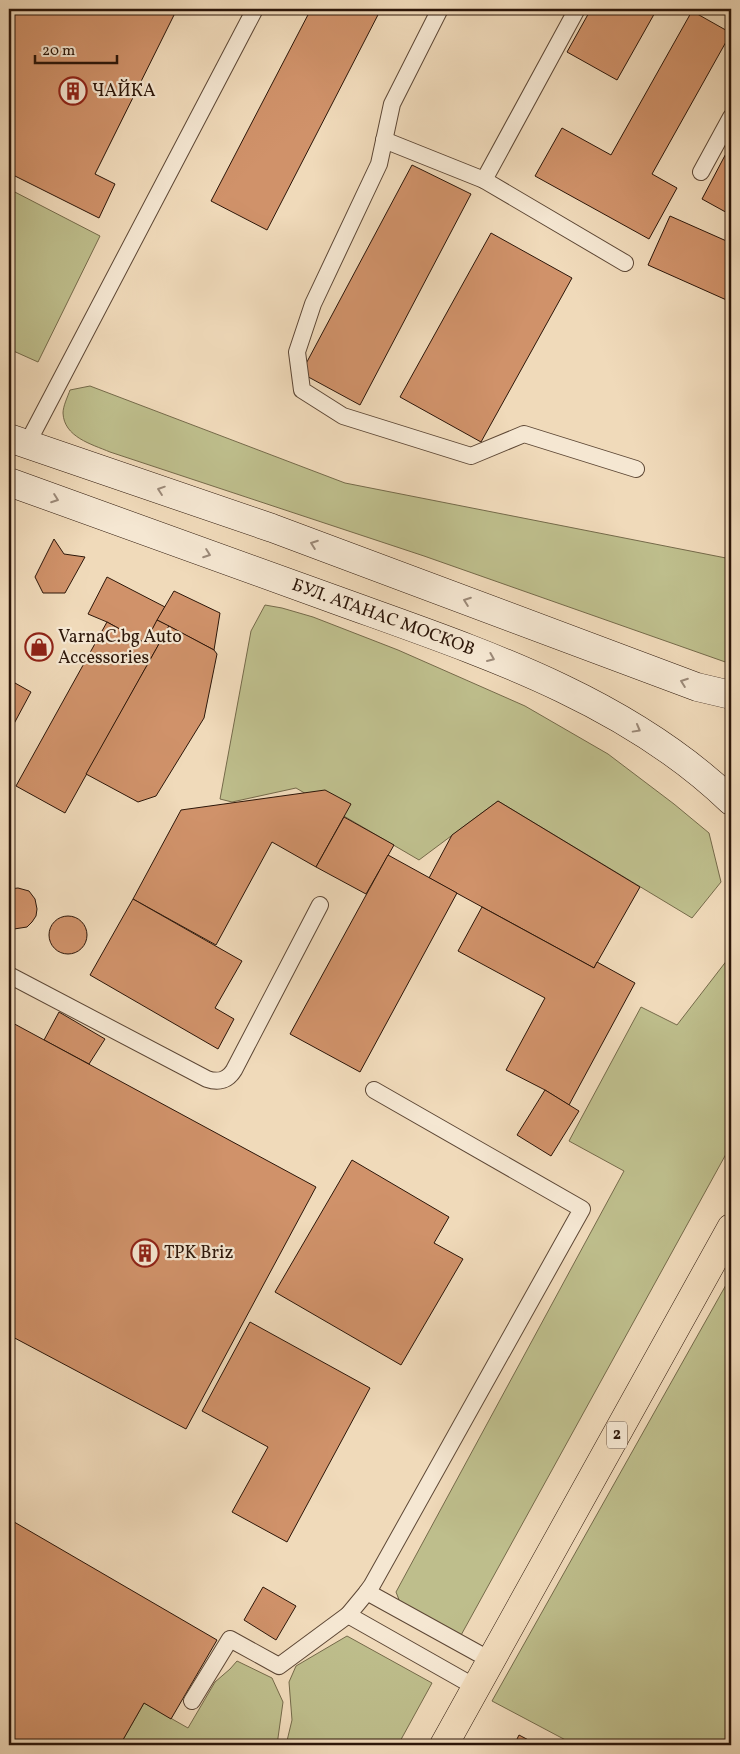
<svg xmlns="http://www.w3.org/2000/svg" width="740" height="1754" viewBox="0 0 740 1754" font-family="Vollkorn,serif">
  <rect width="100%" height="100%" fill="#f0daba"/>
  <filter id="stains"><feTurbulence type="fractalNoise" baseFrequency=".004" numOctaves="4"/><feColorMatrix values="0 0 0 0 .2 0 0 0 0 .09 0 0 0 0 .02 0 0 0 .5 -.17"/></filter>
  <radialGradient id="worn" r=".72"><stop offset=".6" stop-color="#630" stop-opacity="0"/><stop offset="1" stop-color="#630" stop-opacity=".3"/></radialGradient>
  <g fill="#bebe8c" stroke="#756a4a">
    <path d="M9 189 100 236 38 362 9 349Z"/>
    <path d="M90 386 345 483 731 559V664L424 556 110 452C91 444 64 437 63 413 63 406 68 396 70 390Z"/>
    <path d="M265 605 282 608 313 617 398 650 525 706 608 754 674 804 709 833 721 882 692 918 498 801 419 860 296 788 232 802 220 799 251 631Z"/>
    <path d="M731 955V1145L460 1637 401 1605 396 1592 624 1171 569 1141 641 1007 677 1025Z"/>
    <path d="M731 1276V1745H575L492 1701Z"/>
    <path d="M347 1636 432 1683 398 1745H286L292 1720 289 1682 296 1666Z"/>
    <path d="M237 1661 272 1678 283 1702 277 1745H120L144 1703 188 1728 215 1682 230 1669Z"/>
  </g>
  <g fill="#d0926a" stroke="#2c1609">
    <path d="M9 9H177L95 174 115 184 99 218 9 173Z"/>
    <path d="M311 9H381L267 230 211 201Z"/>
    <path d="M591 9H657L617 80 567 52Z"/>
    <path d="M692 11 731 33 652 174 677 188 649 239 535 176 562 128 611 155Z"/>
    <path d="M731 144V215L702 199Z"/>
    <path d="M412 165 471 194 360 405 301 373Z"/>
    <path d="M670 216 731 243V302L648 265Z"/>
    <path d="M491 233 572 278 481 442 400 397Z"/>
    <path d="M54 539 64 554 85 557 65 593H43L35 577Z"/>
    <path d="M107 577 165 607 145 643 107 622 88 614Z"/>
    <path d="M174 591 220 613 214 650 157 620Z"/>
    <path d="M157 620 169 626 65 813 16 786 107 622 145 643Z"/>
    <path d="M169 626 214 650 217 654 204 718 156 796 138 802 86 774Z"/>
    <path d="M15 683 31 692 9 733V694Z"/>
    <path d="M325 790 351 804 316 867 272 842 216 945 133 899 181 810Z"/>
    <path d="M498 801 640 887 594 968 429 878 452 835Z"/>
    <path d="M344 817 394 845 366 894 316 867Z"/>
    <path d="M388 855 457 893 360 1072 290 1034Z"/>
    <path d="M18 888 29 891 35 899 37 909 36 916 32 922 27 927 14 929 9 927V889Z"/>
    <path d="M133 899 242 961 215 1008 234 1019 218 1049 90 975Z"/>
    <path d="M482 907 594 968 597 962 635 983 569 1105 545 1090 506 1070 545 998 458 951Z"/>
    <circle cx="68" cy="935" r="19"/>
    <path d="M59 1012 105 1039 89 1064 44 1040Z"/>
    <path d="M9 1021 316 1187 186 1429 9 1335Z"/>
    <path d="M545 1090 579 1111 551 1156 517 1135Z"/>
    <path d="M352 1160 449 1217 434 1243 463 1259 401 1365 275 1292Z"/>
    <path d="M250 1322 370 1388 287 1542 232 1512 268 1447 202 1411Z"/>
    <path d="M9 1519 217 1640 171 1719 144 1703 120 1745H9Z"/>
    <path d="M263 1587 296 1606 276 1640 244 1620Z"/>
    <path d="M519 1735 538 1745H514Z"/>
  </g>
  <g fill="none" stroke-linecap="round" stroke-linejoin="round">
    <g stroke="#5d4735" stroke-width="18">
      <g id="service">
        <path d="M440 9 392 104 379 164 313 304 297 352 302 390 343 416 471 456 524 434 636 469"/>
        <path d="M384 140 484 180 625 263"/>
        <path d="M701 172 731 117"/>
        <path d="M484 180 577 9"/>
        <path d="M27 444 255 9"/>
        <path d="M9 975 207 1079C219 1083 228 1080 234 1070L320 905"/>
        <path d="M374 1090 582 1209 372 1585 367 1592 492 1661"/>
        <path d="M367 1592 348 1615 477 1688"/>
        <path d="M192 1701 230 1639 279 1666 348 1615"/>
      </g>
    </g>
    <g stroke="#2c1609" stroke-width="29">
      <g id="secondary">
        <path d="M9 438 272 528 697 687 731 695"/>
        <path id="s1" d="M9 482C118 522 227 561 336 600 474 650 623 697 731 801"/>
      </g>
    </g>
    <g stroke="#2c1609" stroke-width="29">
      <path id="primary" d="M444 1745 731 1228"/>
    </g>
    <use href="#service" stroke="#f5e7d2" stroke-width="16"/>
    <use href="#secondary" stroke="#f5e7d2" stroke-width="28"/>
    <use href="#primary" stroke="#f0daba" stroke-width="28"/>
  </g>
  <defs><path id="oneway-chevron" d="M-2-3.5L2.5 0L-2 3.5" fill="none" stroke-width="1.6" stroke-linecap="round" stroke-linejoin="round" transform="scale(1.25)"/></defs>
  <g stroke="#9b8978">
    <use href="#oneway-chevron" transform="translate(161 490) rotate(-161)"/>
    <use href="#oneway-chevron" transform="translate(55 499) rotate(20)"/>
    <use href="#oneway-chevron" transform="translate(314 544) rotate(-160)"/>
    <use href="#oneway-chevron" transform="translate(207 554) rotate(20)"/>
    <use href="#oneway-chevron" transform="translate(467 601) rotate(-160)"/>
    <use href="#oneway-chevron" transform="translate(491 658) rotate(23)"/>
    <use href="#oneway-chevron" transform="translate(684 682) rotate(-160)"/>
    <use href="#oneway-chevron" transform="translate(637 729) rotate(29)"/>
  </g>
  <defs>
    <g id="building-ring" transform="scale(1.4375)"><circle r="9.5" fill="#f5e7d2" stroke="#8f2418" stroke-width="1.5"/><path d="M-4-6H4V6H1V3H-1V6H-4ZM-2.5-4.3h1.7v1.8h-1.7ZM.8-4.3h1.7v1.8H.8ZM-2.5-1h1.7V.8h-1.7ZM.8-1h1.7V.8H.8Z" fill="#8f2418"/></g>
    <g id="shop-ring" transform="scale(1.4375)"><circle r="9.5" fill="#f5e7d2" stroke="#8f2418" stroke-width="1.5"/><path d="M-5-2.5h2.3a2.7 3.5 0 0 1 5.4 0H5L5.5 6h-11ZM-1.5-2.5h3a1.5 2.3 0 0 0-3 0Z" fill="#8f2418"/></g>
  </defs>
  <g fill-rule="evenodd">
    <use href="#building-ring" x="73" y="91"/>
    <use href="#shop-ring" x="39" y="647"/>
    <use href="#building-ring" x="145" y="1253"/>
  </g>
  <g text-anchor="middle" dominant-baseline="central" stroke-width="4.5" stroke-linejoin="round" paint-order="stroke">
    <rect fill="#f5e7d2" stroke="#685545" stroke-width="1" x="607" y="1421.5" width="20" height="27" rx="4"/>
    <g font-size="16" font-weight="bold" fill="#2c1609">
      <text x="617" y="1435">2</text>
    </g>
    <g font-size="18" fill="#2c1609" stroke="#f5e7d2" text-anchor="start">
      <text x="92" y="91">ЧАЙКА</text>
      <text x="58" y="637">VarnaC.bg Auto<tspan x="58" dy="21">Accessories</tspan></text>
      <text x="164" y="1253">TPK Briz</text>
    </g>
    <g font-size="18" fill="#2c1609" stroke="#f5e7d2">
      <text stroke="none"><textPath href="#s1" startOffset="398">БУЛ. АТАНАС МОСКОВ</textPath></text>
    </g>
  </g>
  <rect width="740" height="1754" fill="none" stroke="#f0daba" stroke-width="30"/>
  <rect x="10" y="10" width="720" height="1734" fill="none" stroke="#2c1609" stroke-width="2.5"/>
  <rect x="15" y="15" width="710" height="1724" fill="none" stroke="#2c1609"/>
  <path d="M35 55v8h82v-8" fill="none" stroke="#2c1609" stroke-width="2.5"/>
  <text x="42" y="55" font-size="15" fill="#2c1609" stroke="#f5e7d2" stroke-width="4" paint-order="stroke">20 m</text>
  <rect width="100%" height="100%" filter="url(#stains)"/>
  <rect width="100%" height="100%" fill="url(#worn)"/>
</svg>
